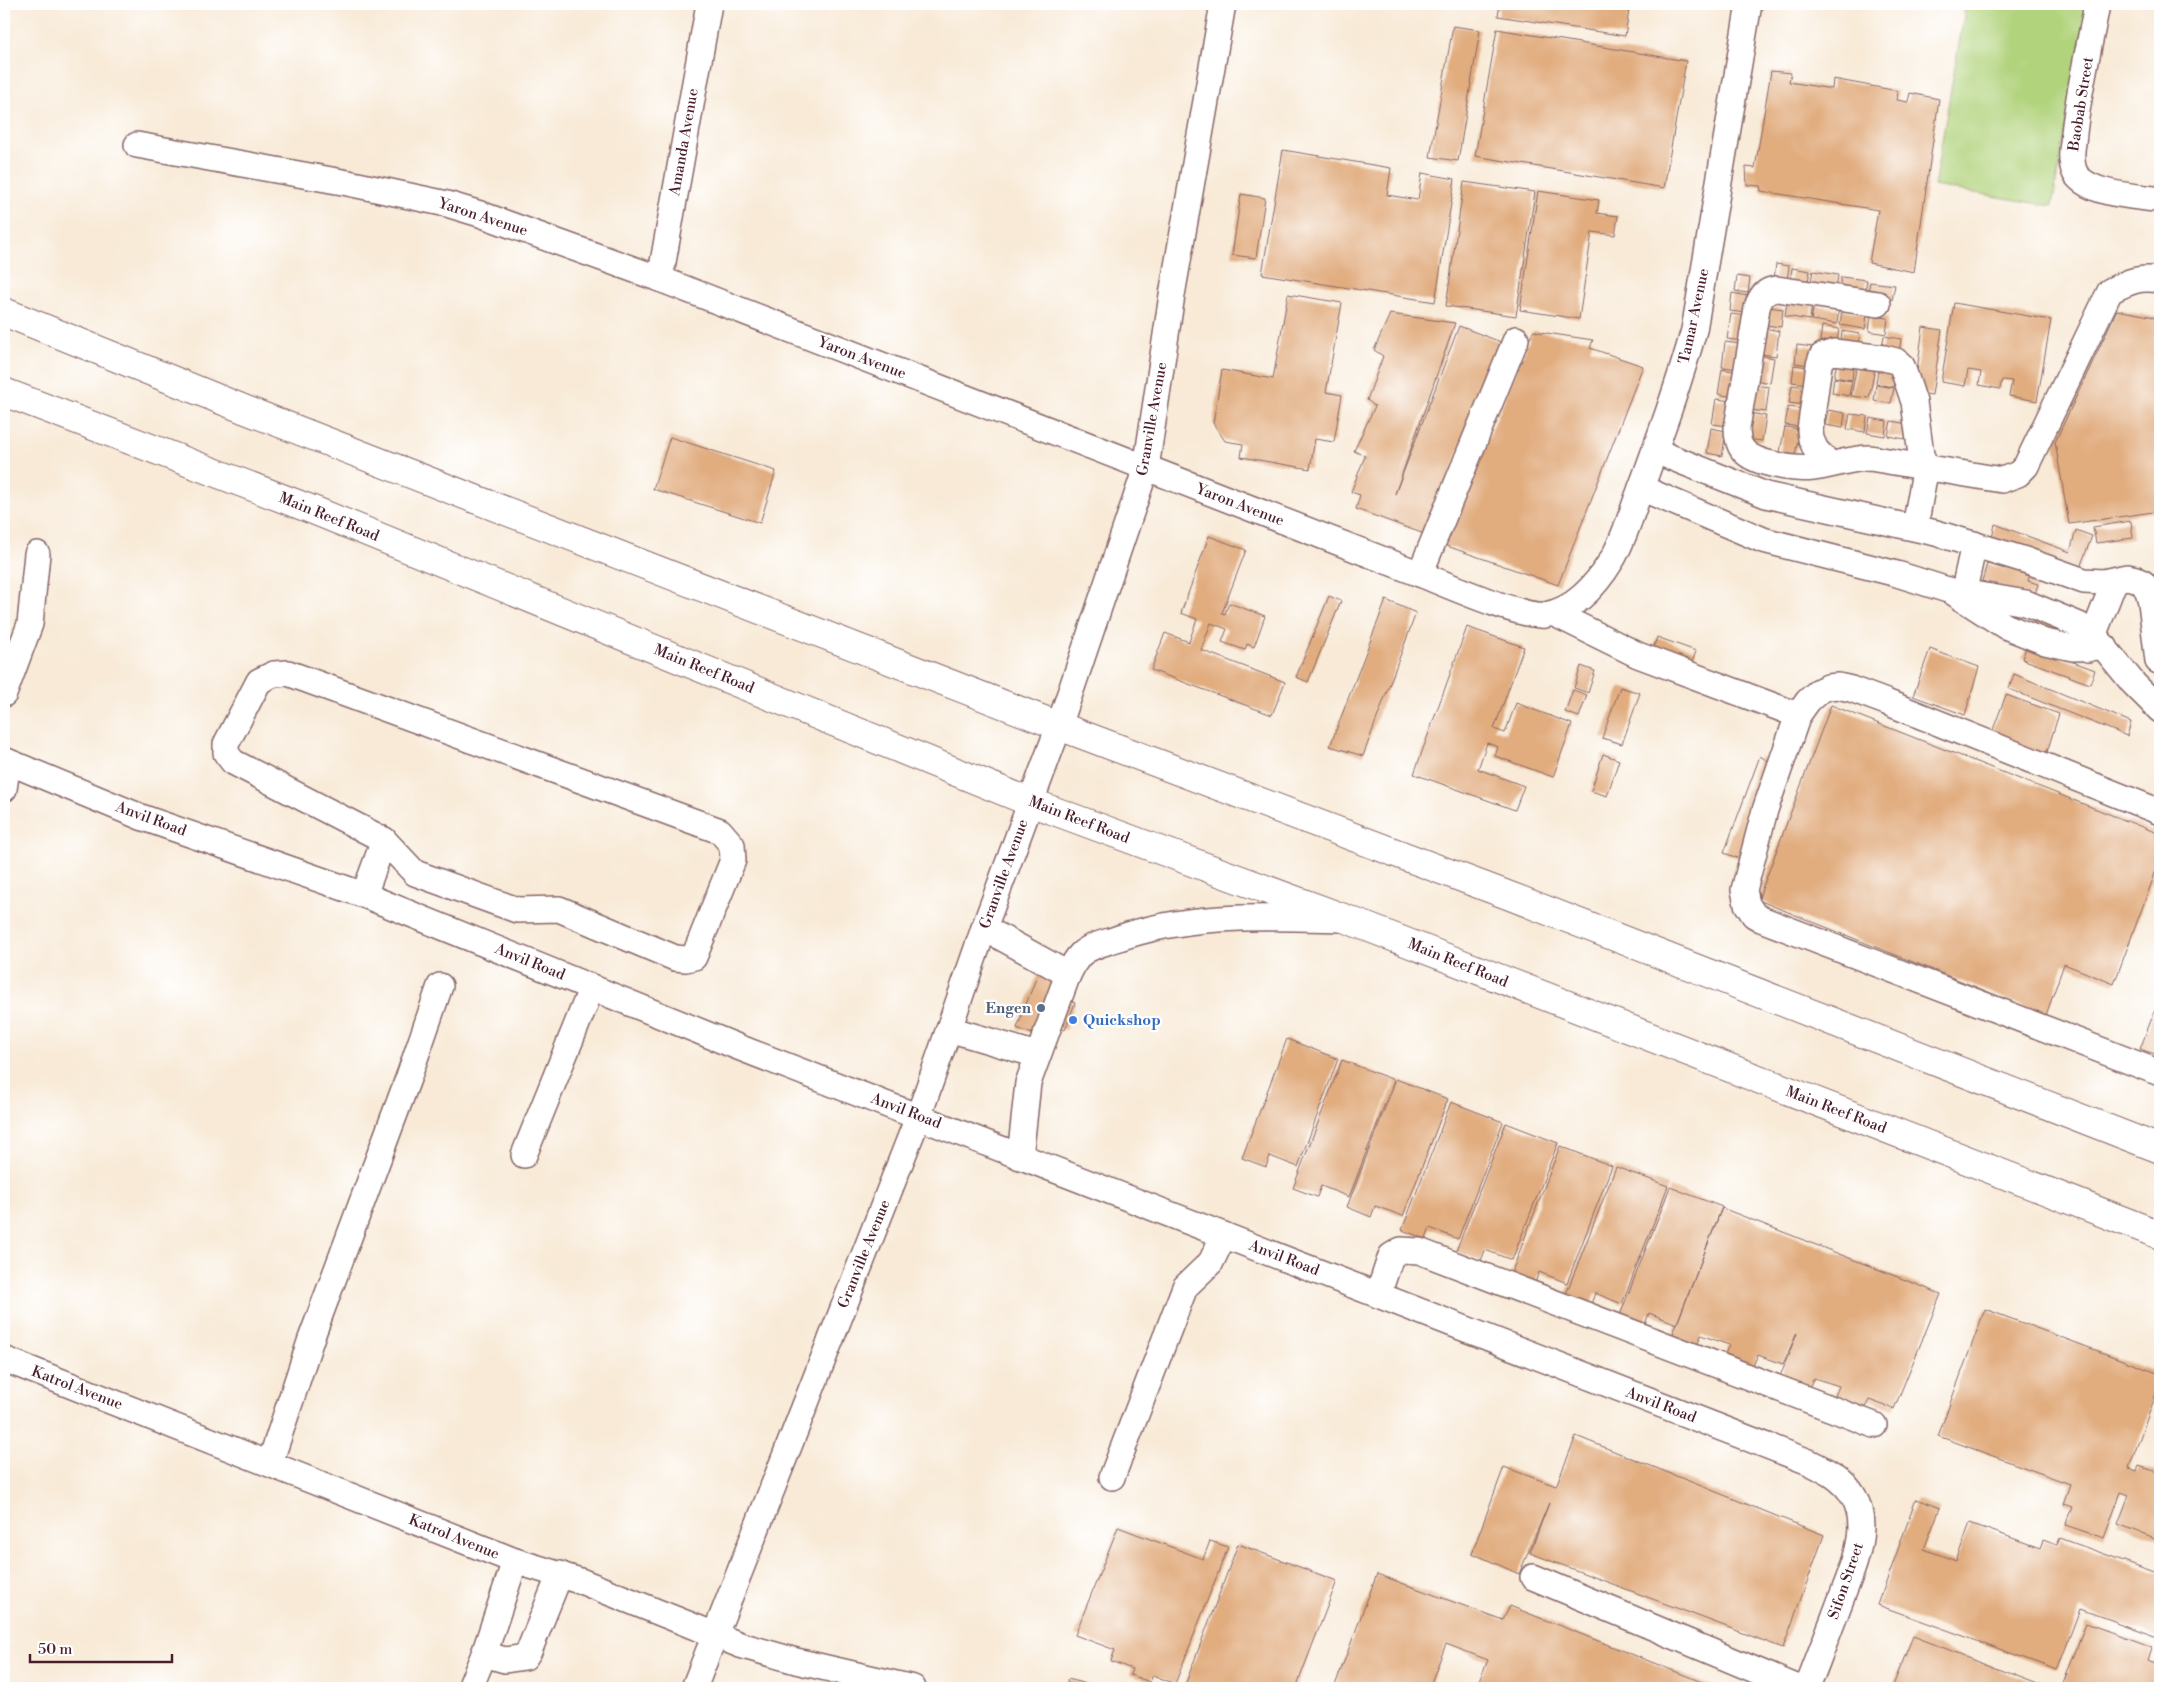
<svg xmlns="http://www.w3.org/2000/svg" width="2164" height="1692" viewBox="0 0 2164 1692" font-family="'Libre Bodoni',serif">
  <rect width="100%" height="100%" fill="#fff"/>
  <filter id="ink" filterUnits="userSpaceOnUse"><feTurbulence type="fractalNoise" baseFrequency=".02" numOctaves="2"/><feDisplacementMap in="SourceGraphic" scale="10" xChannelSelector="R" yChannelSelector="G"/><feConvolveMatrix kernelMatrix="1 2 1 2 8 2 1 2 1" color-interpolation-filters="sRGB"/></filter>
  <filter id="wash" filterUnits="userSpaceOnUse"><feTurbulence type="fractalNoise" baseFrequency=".0096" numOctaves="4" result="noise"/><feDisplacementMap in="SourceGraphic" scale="20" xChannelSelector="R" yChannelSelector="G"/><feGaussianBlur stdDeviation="1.12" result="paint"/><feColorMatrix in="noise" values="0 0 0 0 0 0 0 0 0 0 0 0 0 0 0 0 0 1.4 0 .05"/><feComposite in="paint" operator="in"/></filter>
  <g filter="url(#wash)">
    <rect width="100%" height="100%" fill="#f8ead7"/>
    <path fill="#b1d37b" stroke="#7e7953" d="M1966 4H2088L2052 206 1934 186Z"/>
    <g id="blocks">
      <g fill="#e1ac7e">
        <path d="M1468 4H1482L1481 7Z"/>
        <path d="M1500 4H1630L1625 36 1498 16Z"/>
        <path d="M1453 26 1480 30 1458 161 1430 157Z"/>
        <path d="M1497 29 1686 61 1664 188 1475 156Z"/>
        <path d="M1771 71 1791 73 1789 82 1832 89 1833 79 1898 91 1897 100 1908 102 1910 93 1939 99 1914 272 1869 263 1878 210 1761 191 1760 186 1747 185 1746 167 1755 168Z"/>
        <path d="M1283 150 1391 168 1387 195 1418 200 1422 173 1455 179 1435 302 1262 274Z"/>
        <path d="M1464 182 1535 192 1516 316 1446 306Z"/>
        <path d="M1538 191 1599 200 1597 213 1618 216 1615 235 1592 232 1579 319 1520 310Z"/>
        <path d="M1241 194 1265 198 1256 258 1232 255Z"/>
        <path d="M1776 264 1789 266 1787 281 1774 279Z"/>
        <path d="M1792 268 1810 271 1807 286 1790 284Z"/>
        <path d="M1813 271 1838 275 1836 290 1810 286Z"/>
        <path d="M1737 276 1750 278 1748 293 1735 291Z"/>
        <path d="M1841 277 1867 280 1864 295 1839 291Z"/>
        <path d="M1870 282 1895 285 1892 300 1867 296Z"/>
        <path d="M1732 293 1748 296 1745 313 1730 311Z"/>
        <path d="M1288 294 1342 303 1326 392 1342 395 1334 442 1315 439 1310 469 1241 457 1243 444 1225 441 1213 423 1222 370 1273 379Z"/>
        <path d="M1787 301 1812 305 1810 320 1785 316Z"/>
        <path d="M1954 303 2051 320 2037 401 2009 396 2012 381 2002 380 2000 389 1979 385 1981 372 1968 370 1965 386 1941 382Z"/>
        <path d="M1814 305 1839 309 1837 324 1811 320Z"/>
        <path d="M1768 307 1783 309 1781 327 1765 325Z"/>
        <path d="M1842 310 1867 314 1865 329 1840 325Z"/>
        <path d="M2117 310 2160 318V511L2069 524 2055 442Z"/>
        <path d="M1390 314 1455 323 1395 494 1459 326 1501 342 1427 535 1356 509 1360 495 1351 492 1365 456 1354 451 1375 406 1367 400 1383 356 1374 350Z"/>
        <path d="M1731 314 1746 316 1742 341 1727 339Z"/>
        <path d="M1871 316 1888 318 1886 334 1869 331Z"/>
        <path d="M1822 326 1839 329 1837 344 1820 341Z"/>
        <path d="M1923 327 1942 330 1932 395 1914 392Z"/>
        <path d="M1764 328 1779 331 1776 356 1761 354Z"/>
        <path d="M1533 331 1593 340 1590 348 1643 366 1558 585 1444 545Z"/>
        <path d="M1842 331 1860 334 1857 349 1840 347Z"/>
        <path d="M1884 336 1901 339 1899 354 1881 352Z"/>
        <path d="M1725 342 1740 344 1737 369 1722 367Z"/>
        <path d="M1797 345 1813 347 1810 365 1795 363Z"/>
        <path d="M1759 355 1774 358 1770 383 1755 380Z"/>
        <path d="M1837 362 1854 364 1852 380 1834 377Z"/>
        <path d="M1794 365 1809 367 1807 384 1792 382Z"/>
        <path d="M1857 365 1875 368 1869 398 1851 396Z"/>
        <path d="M1722 369 1737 372 1733 397 1718 394Z"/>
        <path d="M1878 369 1896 372 1893 387 1876 384Z"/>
        <path d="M1834 378 1852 381 1849 396 1832 393Z"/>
        <path d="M1754 385 1769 387 1766 412 1750 410Z"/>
        <path d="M1792 385 1807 387 1804 405 1789 403Z"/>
        <path d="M1876 385 1894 388 1891 403 1874 401Z"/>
        <path d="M1716 399 1731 401 1727 426 1712 424Z"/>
        <path d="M1788 407 1803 409 1800 427 1785 425Z"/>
        <path d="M1828 410 1845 413 1843 428 1825 425Z"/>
        <path d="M1750 413 1766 416 1762 441 1747 439Z"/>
        <path d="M1850 414 1867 416 1865 432 1847 429Z"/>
        <path d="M1870 418 1887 421 1885 436 1867 433Z"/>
        <path d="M1891 421 1908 424 1905 439 1888 436Z"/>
        <path d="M1785 427 1800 429 1795 455 1780 452Z"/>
        <path d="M1711 428 1726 431 1722 456 1707 453Z"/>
        <path d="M670 437 776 471 760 523 653 489Z"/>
        <path d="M2131 521 2133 538 2096 543 2093 527Z"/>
        <path d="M1995 524 2070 552 2076 530 2092 536 2079 570 1991 543Z"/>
        <path d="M1209 536 1246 550 1222 613 1225 614 1229 603 1265 616 1254 647 1247 644 1245 650 1222 642 1227 629 1211 623 1201 650 1285 682 1272 715 1151 670 1165 633 1189 642 1197 619 1181 613Z"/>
        <path d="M2008 560 2032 567 2028 581 2038 584 2034 597 1982 581 1987 564 2005 569Z"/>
        <path d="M1329 596 1341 601 1308 682 1296 677Z"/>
        <path d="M1386 600 1416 613 1363 756 1330 746Z"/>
        <path d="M2035 617 2065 626 2060 640 2031 631Z"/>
        <path d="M1467 627 1524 647 1494 729 1505 733 1516 703 1572 724 1553 777 1495 756 1498 747 1487 743 1478 769 1524 786 1515 810 1414 774Z"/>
        <path d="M1657 637 1696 651 1691 666 1652 652Z"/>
        <path d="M2027 645 2095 670 2090 684 2022 659Z"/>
        <path d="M1930 649 1979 667 1965 715 1913 696Z"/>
        <path d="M1581 666 1595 671 1588 693 1574 688Z"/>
        <path d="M2014 674 2131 722 2127 736 2009 689Z"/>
        <path d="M1620 687 1640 693 1622 744 1602 738Z"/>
        <path d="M1573 690 1587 695 1579 717 1565 712Z"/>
        <path d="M2006 695 2059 714 2046 755 1991 735Z"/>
        <path d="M1831 705 2160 834V860L2114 984 2064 964 2046 1015 1758 900Z"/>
        <path d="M1603 754 1619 760 1607 796 1591 791Z"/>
        <path d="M1760 756 1774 765 1738 858 1724 853Z"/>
        <path d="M1043 960 1061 997 1075 1003 1065 1030 1044 1022 1038 1036 1017 1028Z"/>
        <path d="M2160 997V1056L2140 1049Z"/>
        <path d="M1287 1039 1338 1059 1298 1167 1270 1156 1266 1167 1242 1158Z"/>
        <path d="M1342 1060 1394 1080 1349 1197 1321 1186 1317 1197 1293 1188Z"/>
        <path d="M1396 1079 1448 1099 1403 1216 1375 1206 1371 1217 1347 1207Z"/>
        <path d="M1451 1102 1503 1122 1458 1239 1430 1228 1426 1239 1402 1230Z"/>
        <path d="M1506 1123 1558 1143 1512 1260 1485 1250 1481 1261 1456 1251Z"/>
        <path d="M1560 1146 1612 1166 1567 1283 1539 1272 1535 1283 1511 1274Z"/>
        <path d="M1616 1167 1668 1186 1622 1304 1595 1293 1591 1304 1566 1294Z"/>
        <path d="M1670 1187 1722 1207 1677 1324 1649 1313 1645 1324 1620 1315Z"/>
        <path d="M1722 1208 1941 1294 1894 1409 1869 1400 1864 1410 1834 1398 1839 1386 1814 1378 1809 1387 1780 1376 1797 1333 1783 1364 1758 1355 1753 1365 1724 1356 1729 1345 1701 1335 1697 1346 1672 1336Z"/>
        <path d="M1985 1309 2160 1374V1383L2129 1468 2137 1471 2139 1466 2160 1473V1540L2118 1524 2129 1495 2121 1492 2104 1538 2065 1525 2072 1507 2063 1504 2070 1484 1938 1436Z"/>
        <path d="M1576 1436 1824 1535 1783 1648 1530 1553 1549 1503 1519 1574 1472 1553 1504 1467 1556 1486Z"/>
        <path d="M1916 1499 1940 1508 1924 1549 1956 1561 1970 1523 2040 1548 2043 1540 2057 1545 2060 1538 2160 1574V1638L2080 1609 2057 1670 1878 1605Z"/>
        <path d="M1118 1527 1203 1559 1210 1541 1228 1547 1175 1684 1153 1675 1150 1682 1130 1675 1132 1669 1111 1661 1115 1650 1075 1635Z"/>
        <path d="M1238 1544 1337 1581 1296 1688H1184Z"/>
        <path d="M1377 1574 1503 1620 1510 1606 1717 1688H1476L1488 1660 1446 1644 1429 1688H1334Z"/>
        <path d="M2086 1623 2152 1647 2148 1662 2160 1666V1688H2061Z"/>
        <path d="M1913 1636 2048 1688H1892Z"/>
        <path d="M1068 1679 1101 1688H1065Z"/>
      </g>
    </g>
  </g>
  <g filter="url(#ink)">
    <use href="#blocks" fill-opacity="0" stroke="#876667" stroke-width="1"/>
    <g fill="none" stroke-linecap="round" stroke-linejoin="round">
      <g stroke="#876667" stroke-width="28">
        <g id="minor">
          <path d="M2097 4C2089 50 2077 96 2073 143 2071 153 2071 168 2077 176 2093 195 2137 196 2160 200"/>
          <path d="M137 145 348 183 447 204 480 214 660 279 1420 574C1445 584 1522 618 1545 615 1576 610 1598 583 1613 558 1625 537 1632 511 1641 488 1660 436 1679 384 1694 330L1749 4"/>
          <path d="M660 279 709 4"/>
          <path d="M1878 304 1777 289C1765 290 1760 297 1757 308L1737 428C1737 436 1738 444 1743 450 1754 464 1796 470 1813 468 1832 466 1850 458 1870 458L2002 480 2018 474 2026 466 2110 291C2130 281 2138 277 2160 280"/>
          <path d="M1655 451 1766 495 1936 533 2025 560 2084 581 2103 582 2127 577 2136 579 2143 583 2148 591 2151 602 2158 661"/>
          <path d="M1830 464 1816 450 1811 439 1810 430 1819 365 1822 356 1834 352 1884 358 1896 361 1902 366 1914 402 1921 455 1926 466 1915 527"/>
          <path d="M1641 488 1763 540 1897 574 1951 591 2005 626 2045 642 2073 648 2105 647"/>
          <path d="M1420 574 1516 339"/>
          <path d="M1956 591 2026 603 2079 625 2093 634 2134 684 2160 710"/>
          <path d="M1962 599 1974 544"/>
          <path d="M1553 613 1638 655 1798 715"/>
          <path d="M2088 649 2115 580"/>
          <path d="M288 673 720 831 732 845 733 860 694 957 686 959 675 958 559 909 517 910 415 873 384 840 233 762 226 753V744L259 681 274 674Z"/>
          <path d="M4 694 30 624 37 554"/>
          <path d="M4 760 141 817 364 895 738 1047 1809 1462C1817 1466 1825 1470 1833 1475 1880 1506 1857 1558 1841 1599 1830 1629 1818 1659 1807 1688"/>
          <path d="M4 789 8 762"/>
          <path d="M2160 812 1886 702 1851 689 1838 686 1828 687 1819 691 1808 701 1798 715 1765 810 1744 890 1747 904 1754 915 1761 919 2160 1073"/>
          <path d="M364 895 384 840"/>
          <path d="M984 928 1064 972 1067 977 1028 1083 1020 1157"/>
          <path d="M1067 977C1071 969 1074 961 1081 954 1090 946 1104 943 1116 939 1188 913 1264 917 1339 919"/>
          <path d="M949 1029 1037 1055"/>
          <path d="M524 1155 592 987"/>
          <path d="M1378 1295 1391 1256 1401 1250 1419 1251 1874 1425"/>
          <path d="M4 1359 515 1561 583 1582 740 1645 796 1661 913 1688"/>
          <path d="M270 1463 311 1339 409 1076 440 986"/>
          <path d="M1112 1477 1185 1287 1211 1262 1224 1235"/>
          <path d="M1533 1577 1798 1688"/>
          <path d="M484 1654 505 1660 525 1657 529 1651 560 1574"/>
          <path d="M470 1688 484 1654 515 1561"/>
          <path d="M694 1688 919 1115 984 928 1059 726 1146 468 1172 295 1223 4"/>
        </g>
      </g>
      <g stroke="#876667" stroke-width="30">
        <g id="major">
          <path d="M4 312 246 410 1059 726 1510 896 2160 1149"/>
          <path d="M4 392 313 510 1030 802 1349 920 2160 1235"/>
        </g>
      </g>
      <use href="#minor" stroke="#fff" stroke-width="25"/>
      <use href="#major" stroke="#fff" stroke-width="28"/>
    </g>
  </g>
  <circle fill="#5c6f8a" stroke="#fff" stroke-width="2" cx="1041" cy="1008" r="5"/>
  <circle fill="#3f7fe0" stroke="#fff" stroke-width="2" cx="1073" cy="1020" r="5"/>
  <g text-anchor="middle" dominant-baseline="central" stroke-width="4.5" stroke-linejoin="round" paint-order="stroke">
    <g font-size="15" fill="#4a1f2b" stroke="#fff">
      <text transform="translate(2081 104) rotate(-81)">Baobab Street</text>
      <text transform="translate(684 142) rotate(-80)">Amanda Avenue</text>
      <text transform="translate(483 217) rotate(18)">Yaron Avenue</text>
      <text transform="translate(1694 316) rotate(-78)">Tamar Avenue</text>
      <text transform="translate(862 358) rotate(21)">Yaron Avenue</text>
      <text transform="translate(1152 419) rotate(-80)">Granville Avenue</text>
      <text transform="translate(1240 505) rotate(21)">Yaron Avenue</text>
      <text transform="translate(329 517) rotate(22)">Main Reef Road</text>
      <text transform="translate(704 669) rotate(22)">Main Reef Road</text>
      <text transform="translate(151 819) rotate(20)">Anvil Road</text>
      <text transform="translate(1079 820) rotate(21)">Main Reef Road</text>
      <text transform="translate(1004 874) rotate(-70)">Granville Avenue</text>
      <text transform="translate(530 962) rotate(22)">Anvil Road</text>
      <text transform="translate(1458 963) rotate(22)">Main Reef Road</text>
      <text transform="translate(1836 1110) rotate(21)">Main Reef Road</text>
      <text transform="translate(906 1111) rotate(21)">Anvil Road</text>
      <text transform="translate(864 1254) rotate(-68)">Granville Avenue</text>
      <text transform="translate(1284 1258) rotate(21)">Anvil Road</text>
      <text transform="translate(77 1388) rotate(21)">Katrol Avenue</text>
      <text transform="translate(1661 1405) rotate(21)">Anvil Road</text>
      <text transform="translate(454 1537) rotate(22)">Katrol Avenue</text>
      <text transform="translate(1846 1581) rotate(-71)">Sifon Street</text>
    </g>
    <g font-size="15" font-weight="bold" fill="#4e5e75" stroke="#fff" text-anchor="end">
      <text x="1031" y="1008">Engen</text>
    </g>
    <g font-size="15" font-weight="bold" fill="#366cbe" stroke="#fff" text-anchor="start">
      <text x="1083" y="1020">Quickshop</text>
    </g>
  </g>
  <rect width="2164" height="1692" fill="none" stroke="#fff" stroke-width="20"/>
  <path d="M30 1654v8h142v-8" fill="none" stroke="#4a1f2b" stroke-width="2.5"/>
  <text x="38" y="1654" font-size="15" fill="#4a1f2b" stroke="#ffffff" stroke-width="4" paint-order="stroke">50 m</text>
</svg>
